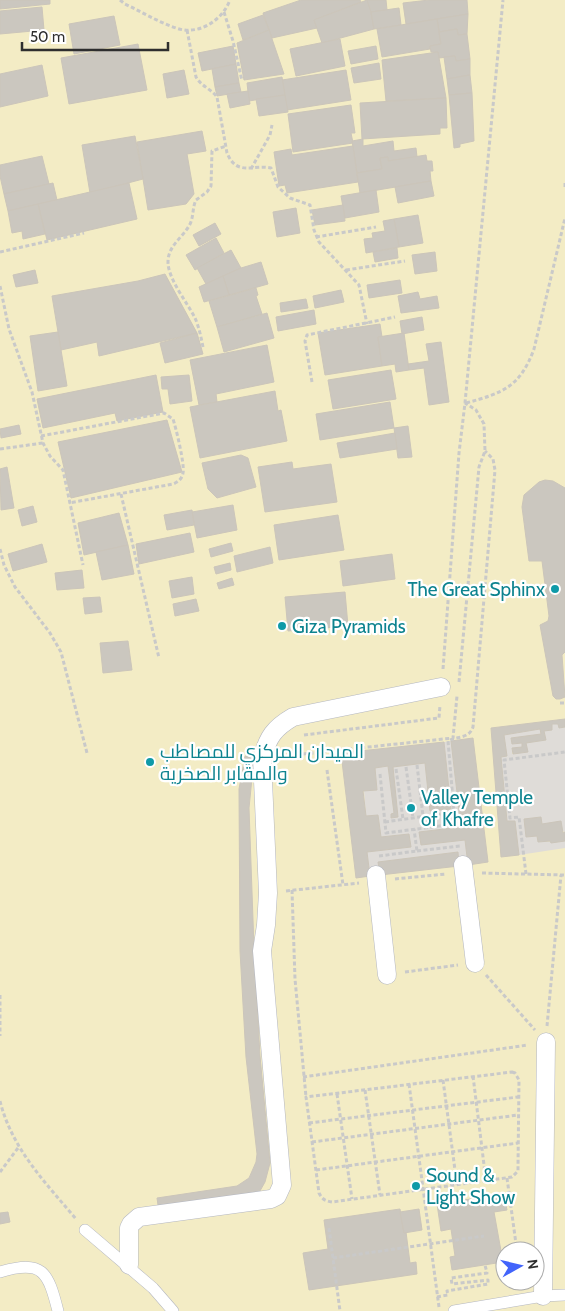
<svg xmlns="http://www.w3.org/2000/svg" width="565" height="1311" viewBox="0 0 565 1311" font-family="Cabin,Cairo,sans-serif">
  <rect width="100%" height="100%" fill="#efe9e1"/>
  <path fill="#f3ecc5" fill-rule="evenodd" d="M0 0H565V1311H0ZM505 1251H535V1281H505Z"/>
  <g fill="#dfdcd8">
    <path d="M552 724H558L559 728 565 727V832L542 824 541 817 524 819 526 837 537 836 538 842 565 841V848L519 855 515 821H507L501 757 507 756 504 735 540 729 541 734 511 738 512 744 522 743V747L512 748V754L527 752 526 743 546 740 544 731 552 730Z"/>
    <path d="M451 741 461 827 420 832 421 845 465 840 468 865 459 866 457 852 379 862 380 875 370 876 367 852 411 847 409 834 381 837 378 815 366 816 364 791 377 790 375 768 388 766 394 813 391 814 392 818 398 817 393 767 425 763 430 811 451 809 444 742Z"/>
  </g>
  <g fill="#cbc7bf" stroke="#cbc5ba">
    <path d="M0 0H50V4L0 9Z"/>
    <path d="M301 0H360L361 2 314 20 317 28 272 38 263 13Z"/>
    <path d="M367 0 371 12 374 29 322 43 314 20Z"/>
    <path d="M367 0H386L387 10 371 12Z"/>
    <path d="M429 0H467L468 14 406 24 403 3Z"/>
    <path d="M42 7 44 30 0 34V11Z"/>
    <path d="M399 8 401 25 374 29 371 12Z"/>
    <path d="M468 14 467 34 458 35 457 29 439 32 437 19Z"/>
    <path d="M263 15 269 30 243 40 238 24Z"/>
    <path d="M114 16 120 45 74 54 69 24Z"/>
    <path d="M437 19 441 44 430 46V49L382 57 377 29Z"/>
    <path d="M457 29 458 35 467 34 470 59 456 61 455 56 439 58 438 52H431L430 46 441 44 439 32Z"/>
    <path d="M269 30 284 74 244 80 237 43Z"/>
    <path d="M340 39 345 66 296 76 290 49Z"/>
    <path d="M138 44 147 90 69 104 61 58Z"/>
    <path d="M233 46 236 64 202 71 198 53Z"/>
    <path d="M376 46 378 59 351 64 348 51Z"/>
    <path d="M438 52 446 98 386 101 382 60Z"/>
    <path d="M455 56 456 61 470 59V75L447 79 444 57Z"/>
    <path d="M379 63 381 79 354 83 351 68Z"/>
    <path d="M236 64 239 83 215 87 212 69Z"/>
    <path d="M42 65 48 96 0 107V74Z"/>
    <path d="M184 70 189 94 167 98 163 74Z"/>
    <path d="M346 70 351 100 287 110 282 80Z"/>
    <path d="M470 75 472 93 449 95 447 79Z"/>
    <path d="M282 77 285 95 249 101 247 83Z"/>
    <path d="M239 83 241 92 217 96 215 87Z"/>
    <path d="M248 91 250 104 230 108 227 94Z"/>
    <path d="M472 93 474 141 460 144V147L454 148 449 95Z"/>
    <path d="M285 95 288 112 259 116 256 99Z"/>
    <path d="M446 98 447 128H440V134L362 139 360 103Z"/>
    <path d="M351 105 355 133H351L353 143 293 152 288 114Z"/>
    <path d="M202 131 206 151 187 154 194 194 186 204 148 210 137 142Z"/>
    <path d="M135 136 143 179 90 193 82 145Z"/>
    <path d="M363 139V146L393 141 394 151 416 148 417 157 388 161V157L380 158 382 169 357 173 352 141Z"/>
    <path d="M353 146 358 182 287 193 285 185 279 186 274 152 291 149 292 155Z"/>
    <path d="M426 155 427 161H432L433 171H430L431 181 360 193 357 173 382 169 380 158 388 157V161Z"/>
    <path d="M42 156 49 184 4 194 0 176V165Z"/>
    <path d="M431 181 434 196 398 203 395 187Z"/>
    <path d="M53 183 57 200 8 211 4 194Z"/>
    <path d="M129 183 137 219 47 240 38 204Z"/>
    <path d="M376 190 379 212 345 218 341 196Z"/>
    <path d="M38 204 45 234 23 239 22 231 12 233 8 211Z"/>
    <path d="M343 205 345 221 315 225 312 210Z"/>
    <path d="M296 208 300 233 277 237 273 212Z"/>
    <path d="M418 215 423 243 399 247 394 219Z"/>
    <path d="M394 219 399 247 366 253 364 239 373 238 372 233 385 231 383 221Z"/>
    <path d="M215 223 221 234 199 246 193 235Z"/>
    <path d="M216 238 224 253 195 270 186 255Z"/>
    <path d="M397 248 398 258 375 262 373 252Z"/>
    <path d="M231 250 241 268 206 284 197 268Z"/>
    <path d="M435 252 437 271 415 274 412 255Z"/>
    <path d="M261 262 268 284 229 295 223 276 241 268Z"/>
    <path d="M35 270 38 283 16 287 13 275Z"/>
    <path d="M165 274 197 333 99 356 97 342 61 350 52 296 138 281Z"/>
    <path d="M223 276 229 295 204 302 199 287Z"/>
    <path d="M400 280 402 293 369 298 367 285Z"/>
    <path d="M256 288 258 295 256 296 262 314 217 327 209 301Z"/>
    <path d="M341 290 344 302 315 308 313 296Z"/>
    <path d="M418 292 420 299 437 296 439 308 401 313 398 296Z"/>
    <path d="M306 299 308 308 281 312 280 303Z"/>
    <path d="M314 310 316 324 278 331 276 317Z"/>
    <path d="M267 313 274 338 224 352 217 327Z"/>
    <path d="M422 317 424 330 402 334 400 321Z"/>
    <path d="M380 324 382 337H378L382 366 325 375 318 333Z"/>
    <path d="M58 332 67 386 38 391 30 336Z"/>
    <path d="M197 333 203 354 165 363 160 343Z"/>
    <path d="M404 333 409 370 396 372 395 364 382 366 378 337Z"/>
    <path d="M441 342 449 402 429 405 424 368 409 370 408 364 429 361 426 344Z"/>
    <path d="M267 345 274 382 216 394 217 402 199 405 190 360Z"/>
    <path d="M391 370 396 399 333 409 328 380Z"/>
    <path d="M156 375 163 412 117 421 115 413 43 428 37 399Z"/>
    <path d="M189 375 192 401 170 404 168 389H162L161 377Z"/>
    <path d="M275 391 278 411 281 410 287 441 200 458 190 407Z"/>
    <path d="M390 402 394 428 320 440 316 414Z"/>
    <path d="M167 420 182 472 71 498 58 442Z"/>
    <path d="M19 425 21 434 1 438 0 429Z"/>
    <path d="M408 426 412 457 398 458 394 428Z"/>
    <path d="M395 433 397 449 340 458 337 443Z"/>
    <path d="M241 455 248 458 256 487 217 498 208 489 202 463Z"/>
    <path d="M292 462 293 469 331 464 337 502 265 512 258 467Z"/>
    <path d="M7 467 14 508 1 510 0 469Z"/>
    <path d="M545 480 553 481 565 488V652L562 655 565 697 560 699H556L553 696 540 625 548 621 549 616 542 561H529L522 507 524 495 539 482Z"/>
    <path d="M233 505 237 530 197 538 192 512Z"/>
    <path d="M33 506 37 522 22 526 18 510Z"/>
    <path d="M192 510 194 525 167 530 164 515Z"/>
    <path d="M119 513 128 545 84 555 78 523Z"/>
    <path d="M338 515 344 550 279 560 274 525Z"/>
    <path d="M190 533 194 552 139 564 136 544Z"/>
    <path d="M231 543 233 551 211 557 209 549Z"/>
    <path d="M42 544 47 562 13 571 8 554Z"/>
    <path d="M128 545 134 574 102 580 96 552Z"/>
    <path d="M270 547 273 563 237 572 234 556Z"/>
    <path d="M392 554 395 579 343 586 340 561Z"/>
    <path d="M230 563 231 570 216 574 214 567Z"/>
    <path d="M82 570 84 588 57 590 55 573Z"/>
    <path d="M192 577 194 594 172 598 169 581Z"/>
    <path d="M232 578 234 585 219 589 217 583Z"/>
    <path d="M345 592 348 626 288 631 285 597Z"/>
    <path d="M100 597 102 612 85 614 83 598Z"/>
    <path d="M196 599 199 611 175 616 173 604Z"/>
    <path d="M128 641 132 670 103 673 100 643Z"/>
    <path d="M565 719V727L559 728 558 724H552V730L544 731 546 740 526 743 528 752 513 754 512 748 522 747V743L512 744 511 738 541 734 540 729 504 735 507 756 501 757 507 821H515L519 855 501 857 491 728Z"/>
    <path d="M473 738 488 862 468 865 465 840 421 845 419 832 461 827 451 741Z"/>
    <path d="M444 742 451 809 430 811 425 763 393 767 398 817 391 818V814L394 813 388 766 375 768 377 790 363 791 366 816 378 815 381 837 409 834 411 847 367 852 370 876 356 878 341 753Z"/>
    <path d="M245 756 254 758 249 808 254 948 260 1056 270 1163 265 1182 256 1198 159 1212 157 1198 237 1186 249 1178 256 1162 257 1154 246 1057 240 951 239 789Z"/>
    <path d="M541 817 542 824 561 821 563 833 565 832V841L551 843 550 841 538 842 537 836 526 837 524 819Z"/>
    <path d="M458 852 459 866 380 875 378 862Z"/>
    <path d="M504 1194 507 1210 494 1212 503 1262 452 1270 450 1257 455 1256 451 1229 441 1231 437 1204Z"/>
    <path d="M400 1209 404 1233 406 1232 410 1263 416 1262 417 1274 309 1290 303 1253 328 1249 324 1220Z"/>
    <path d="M419 1209 422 1230 404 1233 400 1212Z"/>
    <path d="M8 1212 10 1222 0 1224V1213Z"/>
  </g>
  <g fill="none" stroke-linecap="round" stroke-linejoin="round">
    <g stroke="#b4b7c1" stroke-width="12">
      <g id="service">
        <path d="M85 1230 153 1288 173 1311"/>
        <path d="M0 1272C43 1259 48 1272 58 1311"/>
        <path d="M454 1311 543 1296 565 1295"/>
      </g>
    </g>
    <g stroke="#b4b7c1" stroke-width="19">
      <g id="pedestrian">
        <path d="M463 865 475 963"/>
        <path d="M376 875 387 975"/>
        <path d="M129 1265V1228L131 1224 139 1217 271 1199 277 1196 282 1185 262 951 266 925 268 893 262 758C268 737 274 728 293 717L441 687"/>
        <path d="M543 1296 546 1042"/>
      </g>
    </g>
    <g stroke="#c9c9c9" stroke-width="3" stroke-dasharray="4 2.5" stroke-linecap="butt">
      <path d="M120 0 125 4C142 12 158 22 176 28 198 36 222 21 230 0"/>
      <path d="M224 12 233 41 242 81"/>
      <path d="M187 30 196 77C201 86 211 89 217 97L227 153C237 177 253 164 271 168L278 187 290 198 310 205 314 230 319 242 359 285 367 324"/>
      <path d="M251 169 270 135 272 125"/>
      <path d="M565 183V188"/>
      <path d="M316 237 376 227"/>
      <path d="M0 252 84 233"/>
      <path d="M346 270 405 261"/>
      <path d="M0 286 9 329 32 392 43 443 50 456 63 470 83 565"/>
      <path d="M203 347C201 337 199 327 195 318 187 302 168 279 168 262 168 246 182 238 189 226 194 218 192 208 196 200L207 192 211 186 212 151 226 146"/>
      <path d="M312 382 305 341 307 335 395 317"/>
      <path d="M466 403C503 393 520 387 534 349L565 218"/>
      <path d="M41 436 164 413 173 419C176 428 185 465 183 473 182 479 178 482 173 484L69 503"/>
      <path d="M0 449 43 443"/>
      <path d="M121 494 159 658"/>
      <path d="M0 549 4 565 15 587 50 633 61 652 87 753"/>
      <path d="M443 669 459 453 465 403 503 0"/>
      <path d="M459 682 479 467 485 451 484 424 476 410 465 403"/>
      <path d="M560 703H565"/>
      <path d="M304 735 439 718 440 705"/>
      <path d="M303 754 453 738 457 696"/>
      <path d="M417 765 423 816"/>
      <path d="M406 767 413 818"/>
      <path d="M396 769 403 819"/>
      <path d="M327 770 343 885"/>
      <path d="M380 774 386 833 455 824 448 741C457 736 469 739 473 727L495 470 493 459 485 451"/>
      <path d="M385 822 454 812"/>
      <path d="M417 851 460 846"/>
      <path d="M379 856 417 851 414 829"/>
      <path d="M482 873 565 875"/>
      <path d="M526 874 519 817 510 818 504 760 565 752"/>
      <path d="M395 879 446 874"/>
      <path d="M292 890 295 979 306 1097"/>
      <path d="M286 891 359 883"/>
      <path d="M405 972 458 965"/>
      <path d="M486 975 535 1030"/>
      <path d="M0 995V1036"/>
      <path d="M547 1026 561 875"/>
      <path d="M512 1072 515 1073 519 1080 518 1166V1171L512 1177 332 1202C325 1201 322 1199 319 1193L306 1097Z"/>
      <path d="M473 1076 486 1181"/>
      <path d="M303 1077 528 1045"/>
      <path d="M443 1080 457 1185"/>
      <path d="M409 1084 439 1307"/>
      <path d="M365 1090 380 1195"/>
      <path d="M337 1094 352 1199"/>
      <path d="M0 1101C12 1149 45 1182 76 1219"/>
      <path d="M309 1123 518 1097"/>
      <path d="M312 1142 518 1115"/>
      <path d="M316 1170 518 1143"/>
      <path d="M0 1172 18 1148"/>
      <path d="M507 1178 517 1251"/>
      <path d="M329 1228 340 1311"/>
      <path d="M333 1258 484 1236"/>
      <path d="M437 1297 448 1295 447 1291 488 1284V1280L452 1284 451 1278 487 1273 485 1265"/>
    </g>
    <use href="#service" stroke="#fff" stroke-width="11"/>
    <use href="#pedestrian" stroke="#fff" stroke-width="18"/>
  </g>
  <g fill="#0f9aa8" stroke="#fff" stroke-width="2">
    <circle cx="555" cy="589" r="5"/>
    <circle cx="282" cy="626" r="5"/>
    <circle cx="150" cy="762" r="5"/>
    <circle cx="411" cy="808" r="5"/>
    <circle cx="416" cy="1186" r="5"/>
  </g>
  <g text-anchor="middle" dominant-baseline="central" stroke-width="4.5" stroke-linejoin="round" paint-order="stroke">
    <g font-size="19" fill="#0d838f" stroke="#fff" text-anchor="start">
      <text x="545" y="589" text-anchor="end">The Great Sphinx</text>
      <text x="292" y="626">Giza Pyramids</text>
      <text x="160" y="751">الميدان المركزي للمصاطب<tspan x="160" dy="22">والمقابر الصخرية</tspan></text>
      <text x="421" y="797">Valley Temple<tspan x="421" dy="22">of Khafre</tspan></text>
      <text x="426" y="1175">Sound &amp;<tspan x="426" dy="22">Light Show</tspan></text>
    </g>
  </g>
  <g transform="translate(520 1266) rotate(82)"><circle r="24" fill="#ffffff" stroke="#ababab"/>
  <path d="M0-4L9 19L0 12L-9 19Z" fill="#4264fb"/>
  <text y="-8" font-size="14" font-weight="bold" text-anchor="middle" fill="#2e2e2e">N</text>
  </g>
  <path d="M22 42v8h146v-8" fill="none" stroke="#2e2e2e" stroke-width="2.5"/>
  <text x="30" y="42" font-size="15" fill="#2e2e2e" stroke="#ffffff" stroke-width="4" paint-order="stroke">50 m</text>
</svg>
